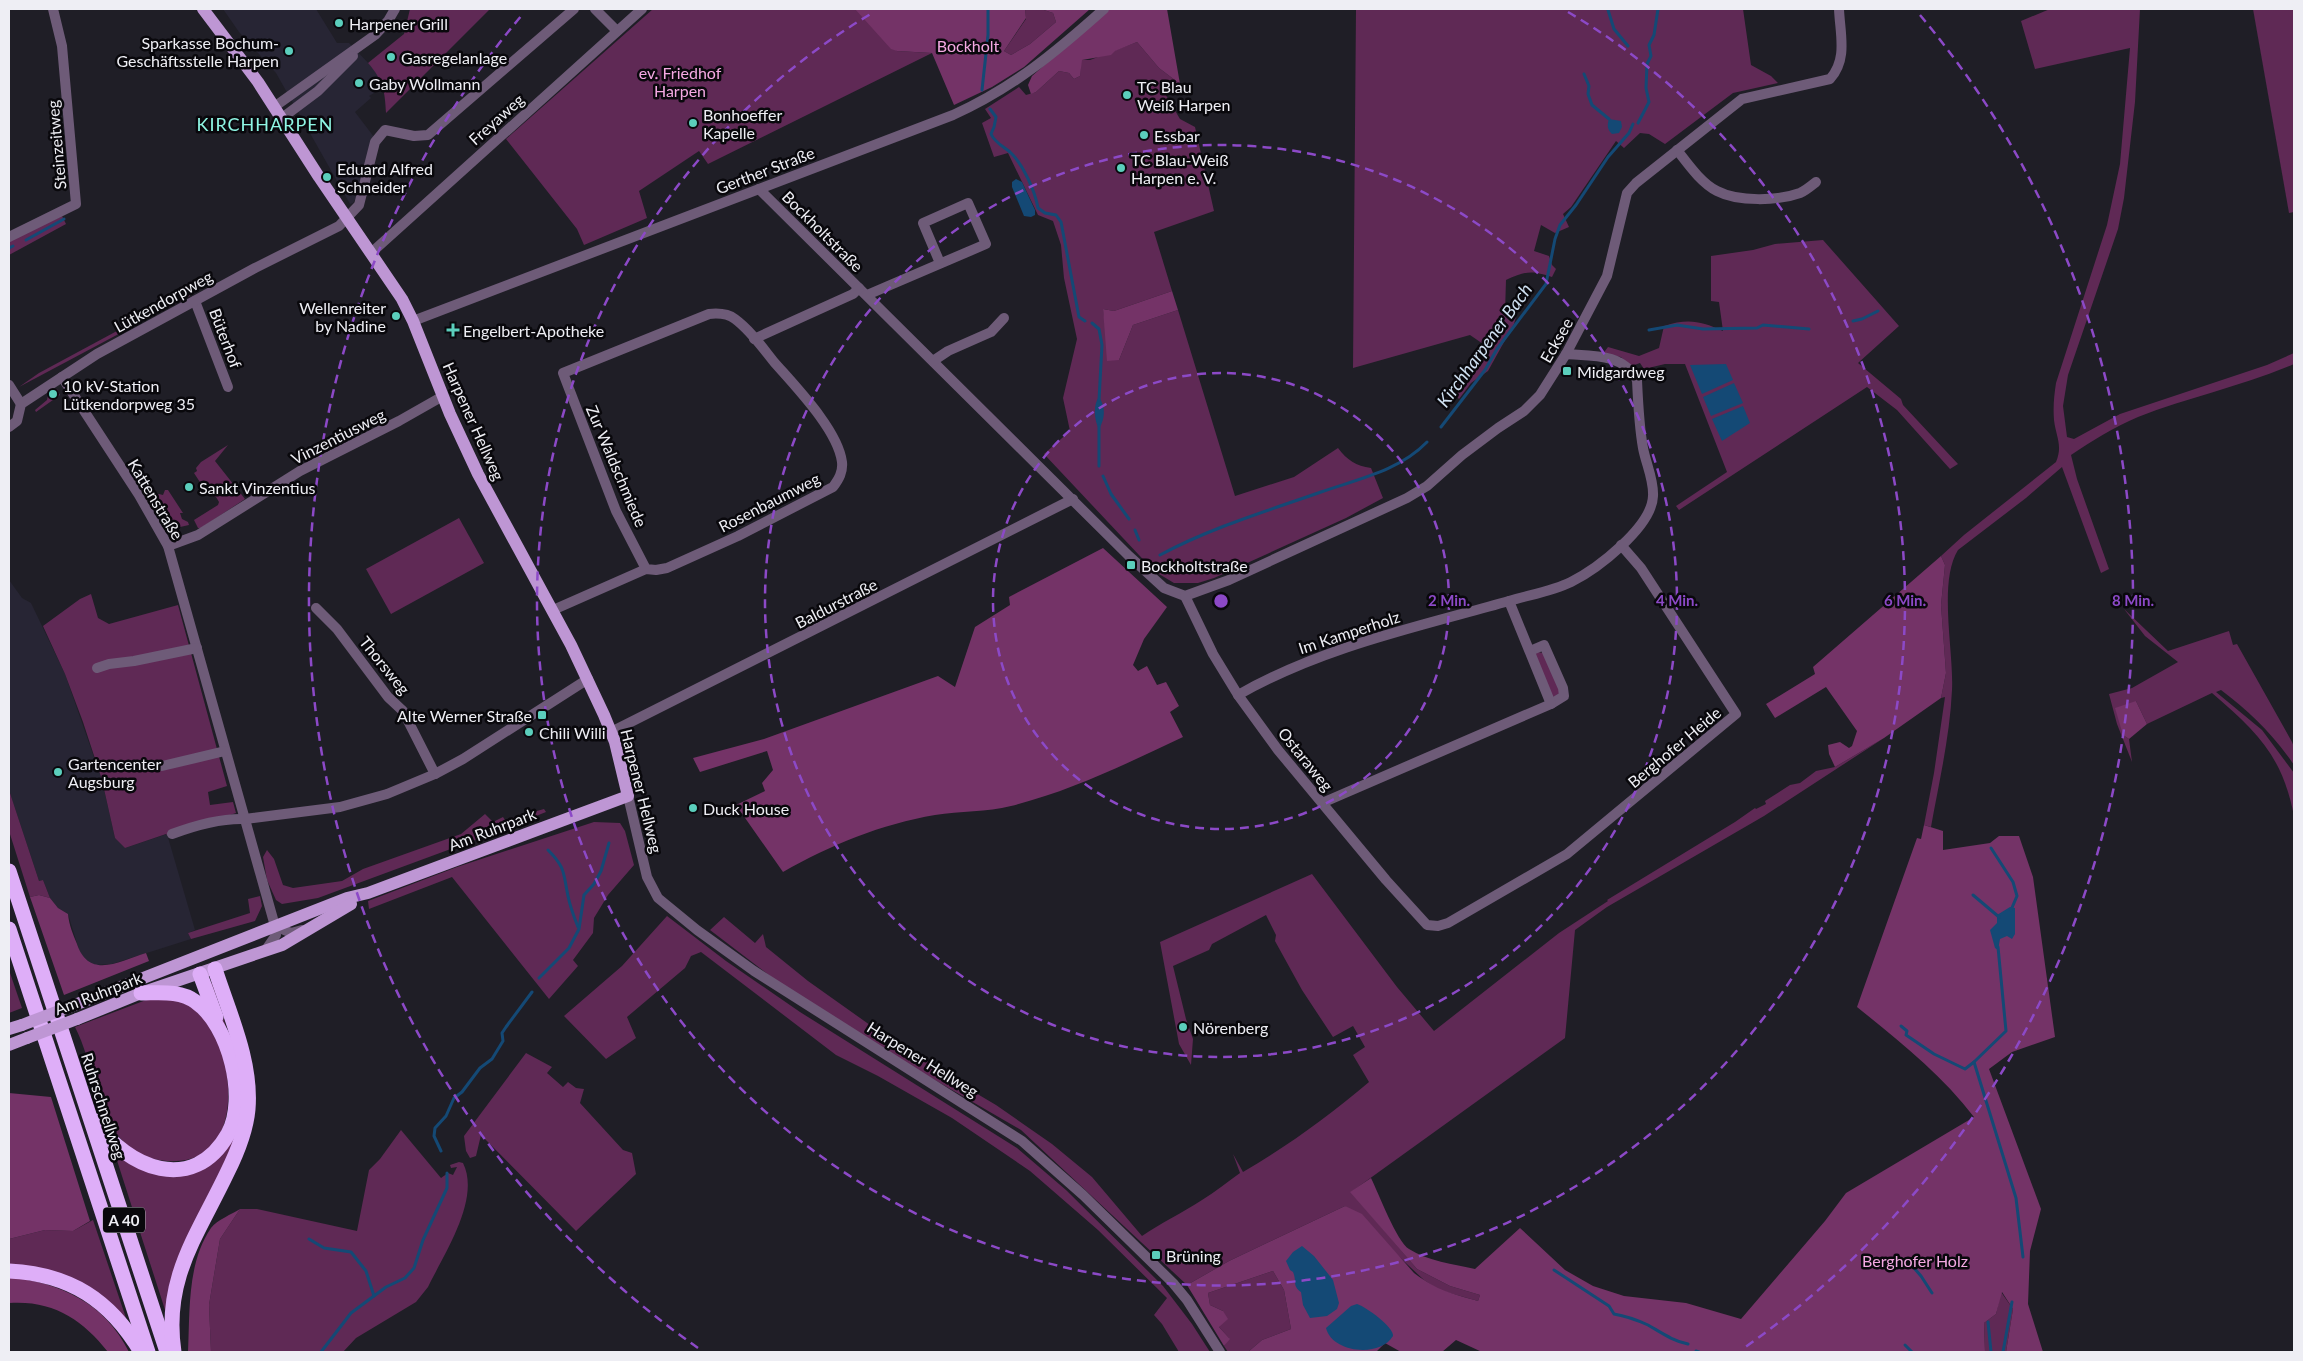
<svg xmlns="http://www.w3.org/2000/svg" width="2303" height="1361" viewBox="0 0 2303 1361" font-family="Lato,sans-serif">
  <rect width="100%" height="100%" fill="#1f1e26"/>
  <g fill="#272534">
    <path d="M223 9H316L337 43H349L376 71 381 81 379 90 369 96 371 98 355 112 374 137 360 191 353 203 350 204 276 73 239 32Z"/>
    <path d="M9 580 22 598 31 603 65 674 102 780 115 838 125 848 167 834 195 930 188 933 191 939 112 964 96 965 87 963 79 950 68 914 58 908 50 898 43 880 39 881 9 790Z"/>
  </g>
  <g fill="#5f2955">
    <path d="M410 9H490L386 113C385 91 383 80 368 63L404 34Z"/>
    <path d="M653 9H858L897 51 932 53 708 164 699 151 639 191 647 218 584 245 577 229 506 139Z"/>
    <path d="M1025 9H1041L1053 13 1056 22 1030 44 1011 55 1004 51 1026 19Z"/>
    <path d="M1356 9H1743L1751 65 1771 76 1778 83 1733 93 1665 144 1649 134 1640 133 1624 148 1616 141 1571 207 1563 214 1569 227 1555 233 1541 225 1534 251 1549 256 1552 265 1556 269 1552 277C1531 270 1526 271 1506 280L1505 313 1516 317 1514 324 1488 371 1471 383 1459 399 1455 395 1458 382 1470 374 1486 346 1470 335 1353 368Z"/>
    <path d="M2050 9H2140L2135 102 2124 198 2118 229 2068 375 2063 406 2067 437 2074 439 2120 414 2267 365 2294 353V364C2243 386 2189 397 2138 417 2114 427 2092 441 2071 455L2077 479 2109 569 2101 573 2062 467 2026 498 1958 550C1938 582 1954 652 1952 690 1950 736 1939 782 1931 827L1924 825 1934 773 1945 697 1941 698 1946 673 1941 605 1945 565 1941 556 1964 535 2056 462C2063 445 2056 437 2054 420 2053 407 2054 396 2056 383L2107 225 2120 164 2130 48 2035 69 2021 21Z"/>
    <path d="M2253 9H2294V212L2289 213Z"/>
    <path d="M1137 42 1159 68 1180 84 1164 92 1180 119 1195 127 1214 211 1154 232 1172 291 1114 311 1103 309 1105 325 1119 360 1133 325 1178 310 1235 496 1294 477 1338 448C1347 460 1356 466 1371 468L1383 498 1346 518 1214 578 1198 583H1174L1154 571 1044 454 1070 431 1063 398 1077 339 1064 278 1061 245 1053 221 1038 215 1008 153 994 157 982 123 991 118 985 109 1019 87 1026 95 1036 92 1059 71 1069 73 1074 79 1080 76 1081 60H1090Z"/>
    <path d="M62 216 66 224 9 255V241Z"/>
    <path d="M1823 240 1899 326 1858 363 1901 399 1903 405 1958 464 1950 469 1897 410 1867 387 1679 510 1676 506 1727 472 1685 364H1665L1644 369 1640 363 1629 367 1621 357 1602 355 1608 347 1639 356 1659 348 1664 326C1688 318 1701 321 1723 331L1719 302 1711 301V256L1753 250 1775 244Z"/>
    <path d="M189 295 190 296 19 387 39 373 180 297Z"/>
    <path d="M57 389 60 395 36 412 35 410 47 400 48 395Z"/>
    <path d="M228 445 215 461 245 499 201 528H198L194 520 218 505 219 502 216 497 207 493 194 473 197 471 196 468 201 462Z"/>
    <path d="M165 490H168L183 513H180L182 519 188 522 189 525 171 529 150 497 159 494 163 495Z"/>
    <path d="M459 518 484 563 391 614 366 569Z"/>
    <path d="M91 594 98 618 109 624 178 605 227 786 208 792 210 805 233 802 236 813 168 836 166 834 125 848 115 838 102 780 83 722 65 674 43 626 80 599Z"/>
    <path d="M2124 609 2168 651 2229 631 2233 645 2237 644 2292 742 2294 747V765C2273 734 2250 712 2221 690L2216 692 2262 730 2294 773V816C2282 755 2257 732 2212 693L2147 724 2136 701 2123 735 2129 739 2132 762 2117 724 2109 694 2132 688 2178 662 2145 636Z"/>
    <path d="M1538 652 1543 653 1561 692 1554 697 1551 696 1535 654Z"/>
    <path d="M1884 738 1764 816 1607 907 1575 930 1565 1038 1351 1192 1417 1269 1450 1286 1480 1295 1478 1301 1439 1290 1424 1280 1345 1206 1229 1261 1187 1285 1021 1130 902 1061 778 982 710 930 724 917 755 943 763 934 766 947 808 981 877 1030 915 1052 947 1076 996 1105 1052 1144 1092 1177 1142 1236C1161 1223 1182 1213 1202 1200 1215 1192 1227 1182 1240 1173L1233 1154 1243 1172C1289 1145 1329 1116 1369 1082L1353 1055 1365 1047 1353 1026 1333 1037 1302 990 1275 941 1276 935 1266 915 1212 944 1209 950 1173 966 1186 1019 1193 1039 1191 1065 1179 1044 1160 942 1312 874 1397 987 1434 1031 1559 933 1608 901 1607 900 1735 822 1755 808 1756 809 1766 804 1765 801 1790 785 1800 783 1816 771 1835 767Z"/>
    <path d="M9 790 39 881 43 880 50 898 39 895 30 897 9 831Z"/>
    <path d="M544 809 546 812 494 833 318 898 282 904 276 900 267 880 263 857 267 850 274 859 283 885 293 888 342 881 363 869 461 834 485 814 493 822 503 817 505 820Z"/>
    <path d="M594 822 620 823 625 831 634 865 608 895 594 918 593 933 573 960 578 966 549 999 452 877 369 909 368 901 457 867Z"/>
    <path d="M260 896 262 906 255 921 191 939 188 933 250 913 248 899Z"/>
    <path d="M667 916 726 961 800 1012 1017 1148 1066 1190 1163 1286 1192 1324 1210 1352H1179L1162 1324 1154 1315 1167 1298 1098 1230 1030 1171 952 1118 878 1076 836 1055 701 952 691 956 685 968 627 1017 636 1038 606 1059 564 1016 622 966Z"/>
    <path d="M9 970 22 1008 9 1013Z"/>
    <path d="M212 983 241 1074 238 1133 167 1316 113 1148 182 1174 236 1121 209 984Z"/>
    <path d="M154 997C164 999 180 998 188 1003 192 1005 195 1011 199 1014 204 1020 213 1027 216 1034 236 1081 239 1166 167 1161 149 1160 133 1153 121 1139 95 1108 93 1062 75 1027Z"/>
    <path d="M526 1053 552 1067 547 1073 563 1087 568 1082 576 1088 584 1089 580 1103 623 1150 632 1153 636 1174 576 1231 481 1135 476 1156 470 1158 466 1151 464 1136Z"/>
    <path d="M401 1130 441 1178 448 1173 453 1175 457 1167 451 1168 450 1165 459 1162 463 1163C481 1199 444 1254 428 1287L416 1302 356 1338 343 1352H211L209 1305 220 1239 240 1209H257L357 1231 369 1170 380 1159Z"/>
    <path d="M93 1220 129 1327 116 1311 9 1266V1239L45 1230 73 1231Z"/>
    <path d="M1273 1271 1284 1290 1291 1329 1262 1340 1248 1352H1228L1224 1346 1229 1338 1219 1327 1223 1311 1210 1305 1208 1293Z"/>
    <path d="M2001 1292 2013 1309 2006 1352H1985L1984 1323 1996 1314Z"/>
  </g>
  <g fill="#743367">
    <path d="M855 9H1025L1026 18 1004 51 1011 55 1030 44 1056 22 1053 13 1041 9H1090L1024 67 992 87 954 105 932 53 897 51 891 49Z"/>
    <path d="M1109 9H1167L1180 84 1159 68 1137 42 1115 51 1111 55 1082 60 1080 76 1074 79 1069 73 1059 71 1036 92 1031 94 1028 85 1032 76Z"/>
    <path d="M1172 291 1178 310 1133 325 1119 360 1107 361 1103 309 1114 311Z"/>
    <path d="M1103 548 1167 607 1144 639 1133 665 1138 671 1147 666 1157 685 1166 682 1179 706 1170 712 1183 737C1128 763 1071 791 1011 806 987 812 960 811 935 815 882 824 830 845 783 872L736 805 765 791 762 783 773 770 767 751 700 772 693 758 764 739 938 676 955 687 975 627 1010 605 1009 597Z"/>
    <path d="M1941 556 1945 565 1941 605 1946 673 1941 698 1884 738 1835 767 1829 754 1828 745 1840 742 1849 748 1852 746 1857 731 1826 687 1775 718 1766 704 1815 674 1813 667Z"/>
    <path d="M2136 701 2147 724 2129 739 2123 735 2115 708Z"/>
    <path d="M1924 825 1943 831V850L1990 843 1999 836H2019L2033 877 2055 1037 2012 1052 1989 1069 2041 1209 2030 1251 2028 1304 2043 1352H2006L2013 1309 2002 1292 1996 1314 1984 1323 1985 1352H1482L1456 1340 1442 1352H1401L1385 1343 1376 1352H1248L1262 1340 1291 1329 1284 1290 1273 1271 1208 1293 1210 1305 1223 1311 1228 1319 1219 1327 1230 1339 1224 1346 1187 1285 1229 1261 1345 1206 1362 1214 1414 1273C1438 1291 1450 1293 1478 1301L1480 1295 1450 1286 1417 1269 1350 1192 1371 1178C1378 1192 1397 1242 1409 1249 1427 1261 1454 1264 1475 1269L1520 1228 1565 1270 1593 1286 1624 1296 1686 1303 1741 1319 1825 1221 1846 1193 1974 1117C1942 1075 1898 1040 1857 1007L1917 838 1921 839Z"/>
    <path d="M39 895 50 898 58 908 68 914C69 925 73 934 77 944 89 980 120 961 146 953L149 961 64 995 30 897Z"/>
    <path d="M9 1093 51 1097 90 1221 73 1231 45 1230 9 1239Z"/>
    <path d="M240 1209 220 1239 209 1305 211 1352H188C190 1311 187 1263 211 1228 217 1220 232 1214 240 1209Z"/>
    <path d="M9 1277C61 1283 105 1303 129 1352H108C82 1319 53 1300 9 1303Z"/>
  </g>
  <g fill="#144975">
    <path d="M1609 119 1621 121 1622 127 1619 133 1612 134C1607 129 1607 125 1609 119Z"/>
    <path d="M1016 179 1022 182 1035 210V215L1031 217 1024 216 1012 187V182Z"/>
    <path d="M1726 364 1733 380 1702 394 1690 365Z"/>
    <path d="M1734 383 1743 403 1711 416 1703 397Z"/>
    <path d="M1099 397C1106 408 1105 418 1099 429 1094 421 1093 404 1099 397Z"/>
    <path d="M1743 406 1750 423 1722 441 1712 419Z"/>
    <path d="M2010 907 2015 908V934L2012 939 2007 936 2000 939 1998 950 1995 948 1990 930 1997 923V915Z"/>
    <path d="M1302 1246 1314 1256 1333 1280 1339 1303 1337 1309 1327 1316 1310 1318 1303 1305 1301 1292C1292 1286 1297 1281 1293 1272L1290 1270 1286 1261 1293 1252Z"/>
    <path d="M1357 1304C1366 1307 1394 1327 1393 1336 1380 1358 1332 1353 1326 1328L1351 1306Z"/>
  </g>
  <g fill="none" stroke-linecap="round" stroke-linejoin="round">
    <g stroke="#144975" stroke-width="3">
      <path d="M1608 10 1614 29 1628 46"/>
      <path d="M1584 74 1589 86 1588 94 1592 105 1609 119"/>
      <path d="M982 90 988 35V9"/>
      <path d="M990 109 996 117 994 127 991 134C995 143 1003 146 1010 152 1023 164 1035 191 1038 208L1045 213 1056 215 1061 222 1079 317 1085 321"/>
      <path d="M1638 123 1649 102 1646 88 1647 64 1651 56 1649 45 1654 35 1658 9"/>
      <path d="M26 240 64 219"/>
      <path d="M9 248 13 246"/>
      <path d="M1853 321 1862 319 1878 311"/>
      <path d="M1092 323 1099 329 1102 345 1099 400"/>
      <path d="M1649 330 1677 325 1703 329 1757 328 1763 325 1809 329"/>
      <path d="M1099 426V466"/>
      <path d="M1441 427 1485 370 1497 349 1546 284 1555 239 1560 225 1576 205 1608 157 1629 133 1633 124"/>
      <path d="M1103 476 1111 494 1129 519"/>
      <path d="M1135 530 1139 540"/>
      <path d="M1160 555C1210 528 1267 511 1321 492 1358 479 1399 471 1427 442"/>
      <path d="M1991 848 2013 882 2017 896 2011 910"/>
      <path d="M548 850C566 868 563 873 568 896 570 906 574 917 578 927"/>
      <path d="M1973 895 1999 917"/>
      <path d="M1998 947 2006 1031 1974 1062 2016 1198 2023 1257"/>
      <path d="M539 978 569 948 579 929 584 895 594 884 601 871 609 843"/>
      <path d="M1901 1026 1907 1031 1906 1035 1934 1054 1965 1069 1974 1062"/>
      <path d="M441 1151 434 1136 435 1128 446 1116 454 1098 462 1092 480 1068 492 1059 503 1041 502 1033 506 1027 532 992"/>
      <path d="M309 1239 324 1248 351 1252 366 1271 374 1296"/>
      <path d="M1908 1261 1921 1276 1932 1293"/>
      <path d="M1554 1270 1609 1306 1614 1314C1626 1316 1637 1320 1648 1325 1662 1333 1673 1341 1688 1344"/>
      <path d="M1988 1322 1991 1352"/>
      <path d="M1905 1345 1912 1352"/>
      <path d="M1696 1351 1699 1352"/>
      <path d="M321 1352 351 1313 386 1287 405 1278 414 1268 423 1240 447 1188V1173"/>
      <path d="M2003 1352 2012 1302"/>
    </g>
    <g stroke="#6e5b78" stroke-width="10">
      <path d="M595 9 617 31"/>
      <path d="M274 107 375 35 388 21 395 9"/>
      <path d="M282 118 318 91 353 56"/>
      <path d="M1677 150C1688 164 1701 183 1717 191 1738 202 1778 201 1800 193 1805 191 1811 186 1816 182"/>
      <path d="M759 189 1129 556 1164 588 1185 596 1229 580 1407 498 1427 486 1462 455 1498 428 1524 411 1540 395 1566 354 1607 276 1627 193 1636 183 1742 99 1830 79C1848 59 1840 34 1839 9"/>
      <path d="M9 237 76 204 62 46 53 9"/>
      <path d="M371 253 642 9"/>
      <path d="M867 295 986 244 968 203 923 223 940 263"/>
      <path d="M195 301 228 387"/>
      <path d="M413 321 953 115C1013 88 1056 52 1104 9"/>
      <path d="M754 339 853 294 859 288"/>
      <path d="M933 361 948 351 991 332 1004 318"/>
      <path d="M62 377 139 495 168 546 275 926 276 935 265 951"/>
      <path d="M9 385 21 404"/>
      <path d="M9 427 17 421 21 404 97 354 255 268 339 226 359 205 375 142 385 130 414 136 428 135 574 9"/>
      <path d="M168 546 198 535 300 471 399 421 443 396"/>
      <path d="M1185 596 1213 654 1238 695 1278 750 1322 803 1386 880 1427 925 1438 926 1448 923 1567 854 1736 714 1641 568 1621 545"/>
      <path d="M1509 601C1529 595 1553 591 1571 582 1597 569 1652 527 1653 496 1654 480 1646 464 1643 448 1639 426 1638 402 1637 380 1622 353 1593 356 1566 354"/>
      <path d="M316 608 337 629 388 697 403 711 435 774"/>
      <path d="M553 610 646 569 656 570 667 568 738 536 833 487C839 479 843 472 842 462 838 430 795 386 774 362 762 347 750 330 735 319 727 313 718 313 709 314L563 373 616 511 646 569"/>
      <path d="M1530 651 1544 645 1563 688 1564 696 1551 704"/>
      <path d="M97 668 109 664 134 661 197 648"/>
      <path d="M1238 695C1322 647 1417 627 1509 601L1551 704 1322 803"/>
      <path d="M611 732 1073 499"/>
      <path d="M162 766 225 751"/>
      <path d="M628 796 647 877 658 898 697 930 754 971 1022 1141 1083 1195 1173 1283 1187 1300 1220 1352"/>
      <path d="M172 834C196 825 220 818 245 819L340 807 387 794 435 774 463 759 588 679"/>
      <path d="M275 926 291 933 302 930"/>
    </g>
    <g stroke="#be96d4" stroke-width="12">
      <path d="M72 1006 347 898 368 893 628 796 615 742 604 715 571 645 478 474 450 414 413 321 402 299 319 177 258 82 203 9"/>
      <path d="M77 1019 141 993 282 945 351 904"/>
      <path d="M9 1029 22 1025"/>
      <path d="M9 1045 27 1038"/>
    </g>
    <g stroke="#deaef8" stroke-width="15">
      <path d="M9 871 167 1352"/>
      <path d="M9 929 148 1352"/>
      <path d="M200 974 216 1017"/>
      <path d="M96 1121C126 1169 194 1195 228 1134 248 1098 229 1025 196 1002 180 990 159 993 141 993"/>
      <path d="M9 1271C70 1274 110 1300 141 1352"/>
      <path d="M174 1352C163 1279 197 1236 227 1173 237 1153 246 1132 248 1109 252 1061 229 1013 215 969"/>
    </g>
    <g stroke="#be96d4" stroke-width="12">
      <path d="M22 1025 72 1006"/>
      <path d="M27 1038 77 1019"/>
    </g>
  </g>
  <g fill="none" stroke="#8c49c7" stroke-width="2.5" stroke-dasharray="9 6">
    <circle cx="1221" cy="601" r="228"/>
    <circle cx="1221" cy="601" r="456"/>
    <path d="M1568 12A684 684 0 1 1 874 12"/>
    <path d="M698 1348A912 912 0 0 1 522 15M1920 15A912 912 0 0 1 1744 1348"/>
  </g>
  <g fill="#5bcebc" stroke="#09080c" stroke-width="2">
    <circle cx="339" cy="23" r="5"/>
    <circle cx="289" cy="51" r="5"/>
    <circle cx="391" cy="57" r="5"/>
    <circle cx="359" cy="83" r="5"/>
    <circle cx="1127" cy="95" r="5"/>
    <circle cx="693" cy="123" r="5"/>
    <circle cx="1144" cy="135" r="5"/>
    <circle cx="1121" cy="168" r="5"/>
    <circle cx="327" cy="177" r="5"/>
    <circle cx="396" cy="316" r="5"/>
    <path d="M450.5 322.5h5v5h5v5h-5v5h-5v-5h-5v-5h5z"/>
    <rect x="1562" y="366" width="10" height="10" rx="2.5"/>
    <circle cx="53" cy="394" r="5"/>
    <circle cx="189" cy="487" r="5"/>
    <rect x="1126" y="560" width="10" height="10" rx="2.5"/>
    <rect x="537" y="710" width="10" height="10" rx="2.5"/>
    <circle cx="529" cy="732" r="5"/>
    <circle cx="58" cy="772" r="5"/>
    <circle cx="693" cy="808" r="5"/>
    <circle cx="1183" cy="1027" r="5"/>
    <rect x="1151" y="1250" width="10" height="10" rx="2.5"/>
  </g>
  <g text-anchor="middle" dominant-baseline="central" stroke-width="5" stroke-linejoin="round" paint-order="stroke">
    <rect fill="#09080c" stroke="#a9a9ae" stroke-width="1" x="103" y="1207.5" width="42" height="25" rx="4"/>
    <g font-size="15" font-weight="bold" fill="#eeeef4">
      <text x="124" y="1220">A 40</text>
    </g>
    <g font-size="16" fill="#eeeef4" stroke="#09080c" text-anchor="start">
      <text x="349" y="23">Harpener Grill</text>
      <text x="279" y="42" text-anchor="end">Sparkasse Bochum-<tspan x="279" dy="18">Geschäftsstelle Harpen</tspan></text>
      <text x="401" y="57">Gasregelanlage</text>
      <text x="369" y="83">Gaby Wollmann</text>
      <text x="1137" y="86">TC Blau<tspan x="1137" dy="18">Weiß Harpen</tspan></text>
      <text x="703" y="114">Bonhoeffer<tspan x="703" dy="18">Kapelle</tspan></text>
      <text x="1154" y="135">Essbar</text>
      <text x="1131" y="159">TC Blau-Weiß<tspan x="1131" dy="18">Harpen e. V.</tspan></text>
      <text x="337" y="168">Eduard Alfred<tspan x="337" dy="18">Schneider</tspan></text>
      <text x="386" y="307" text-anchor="end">Wellenreiter<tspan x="386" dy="18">by Nadine</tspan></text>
      <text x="463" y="330">Engelbert-Apotheke</text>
      <text x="1577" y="371">Midgardweg</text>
      <text x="63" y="385">10 kV-Station<tspan x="63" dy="18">Lütkendorpweg 35</tspan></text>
      <text x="199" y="487">Sankt Vinzentius</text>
      <text x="1141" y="565">Bockholtstraße</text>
      <text x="532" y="715" text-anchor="end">Alte Werner Straße</text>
      <text x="539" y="732">Chili Willi</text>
      <text x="68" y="763">Gartencenter<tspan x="68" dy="18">Augsburg</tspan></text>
      <text x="703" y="808">Duck House</text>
      <text x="1193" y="1027">Nörenberg</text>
      <text x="1166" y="1255">Brüning</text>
    </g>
    <g font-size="16" fill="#f5a9e3" stroke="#09080c">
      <text x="968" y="45">Bockholt</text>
      <text x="680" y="72">ev. Friedhof<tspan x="680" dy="18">Harpen</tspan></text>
      <text x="1915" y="1260">Berghofer Holz</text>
    </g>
    <g font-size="16" fill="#eeeef4" stroke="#09080c">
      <text transform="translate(496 119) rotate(-42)">Freyaweg</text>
      <text transform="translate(56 145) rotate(-95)">Steinzeitweg</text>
      <text transform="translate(765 170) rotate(-21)">Gerther Straße</text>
      <text transform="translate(823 231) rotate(45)">Bockholtstraße</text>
      <text transform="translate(163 301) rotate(-29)">Lütkendorpweg</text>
      <text transform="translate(226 338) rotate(69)">Büterhof</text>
      <text transform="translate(1556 340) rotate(-60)">Ecksee</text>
      <text transform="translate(474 421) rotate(66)">Harpener Hellweg</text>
      <text transform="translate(338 436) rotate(-27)">Vinzentiusweg</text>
      <text transform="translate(617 466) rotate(67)">Zur Waldschmiede</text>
      <text transform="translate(156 499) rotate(59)">Kattenstraße</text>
      <text transform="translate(769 502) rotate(-27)">Rosenbaumweg</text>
      <text transform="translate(836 603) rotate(-27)">Baldurstraße</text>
      <text transform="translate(1349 632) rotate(-18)">Im Kamperholz</text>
      <text transform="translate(385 665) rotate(51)">Thorsweg</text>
      <text transform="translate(1674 747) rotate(-40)">Berghofer Heide</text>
      <text transform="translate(1306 759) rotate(51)">Ostaraweg</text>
      <text transform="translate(642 791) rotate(76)">Harpener Hellweg</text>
      <text transform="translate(492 829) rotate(-21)">Am Ruhrpark</text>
      <text transform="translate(98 993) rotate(-21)">Am Ruhrpark</text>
      <text transform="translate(923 1059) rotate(32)">Harpener Hellweg</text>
      <text transform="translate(104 1106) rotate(72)">Ruhrschnellweg</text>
    </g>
    <g font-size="18" letter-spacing="1" fill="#8ff6e4" stroke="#09080c">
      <text x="265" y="124">KIRCHHARPEN</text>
    </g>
    <g font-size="18" font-style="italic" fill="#cfe0f1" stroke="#09080c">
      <text transform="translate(1484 345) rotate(-54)">Kirchharpener Bach</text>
    </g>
  </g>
  <circle cx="1221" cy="601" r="8" fill="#8c49c7" stroke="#09080c" stroke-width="2.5"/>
  <g font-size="15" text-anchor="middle" font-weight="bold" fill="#8c49c7" stroke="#09080c" stroke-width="5" stroke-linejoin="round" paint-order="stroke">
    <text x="1449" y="606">2 Min.</text>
    <text x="1677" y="606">4 Min.</text>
    <text x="1905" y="606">6 Min.</text>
    <text x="2133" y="606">8 Min.</text>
  </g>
  <rect width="2303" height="1361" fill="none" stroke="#eeeef4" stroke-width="20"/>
</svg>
